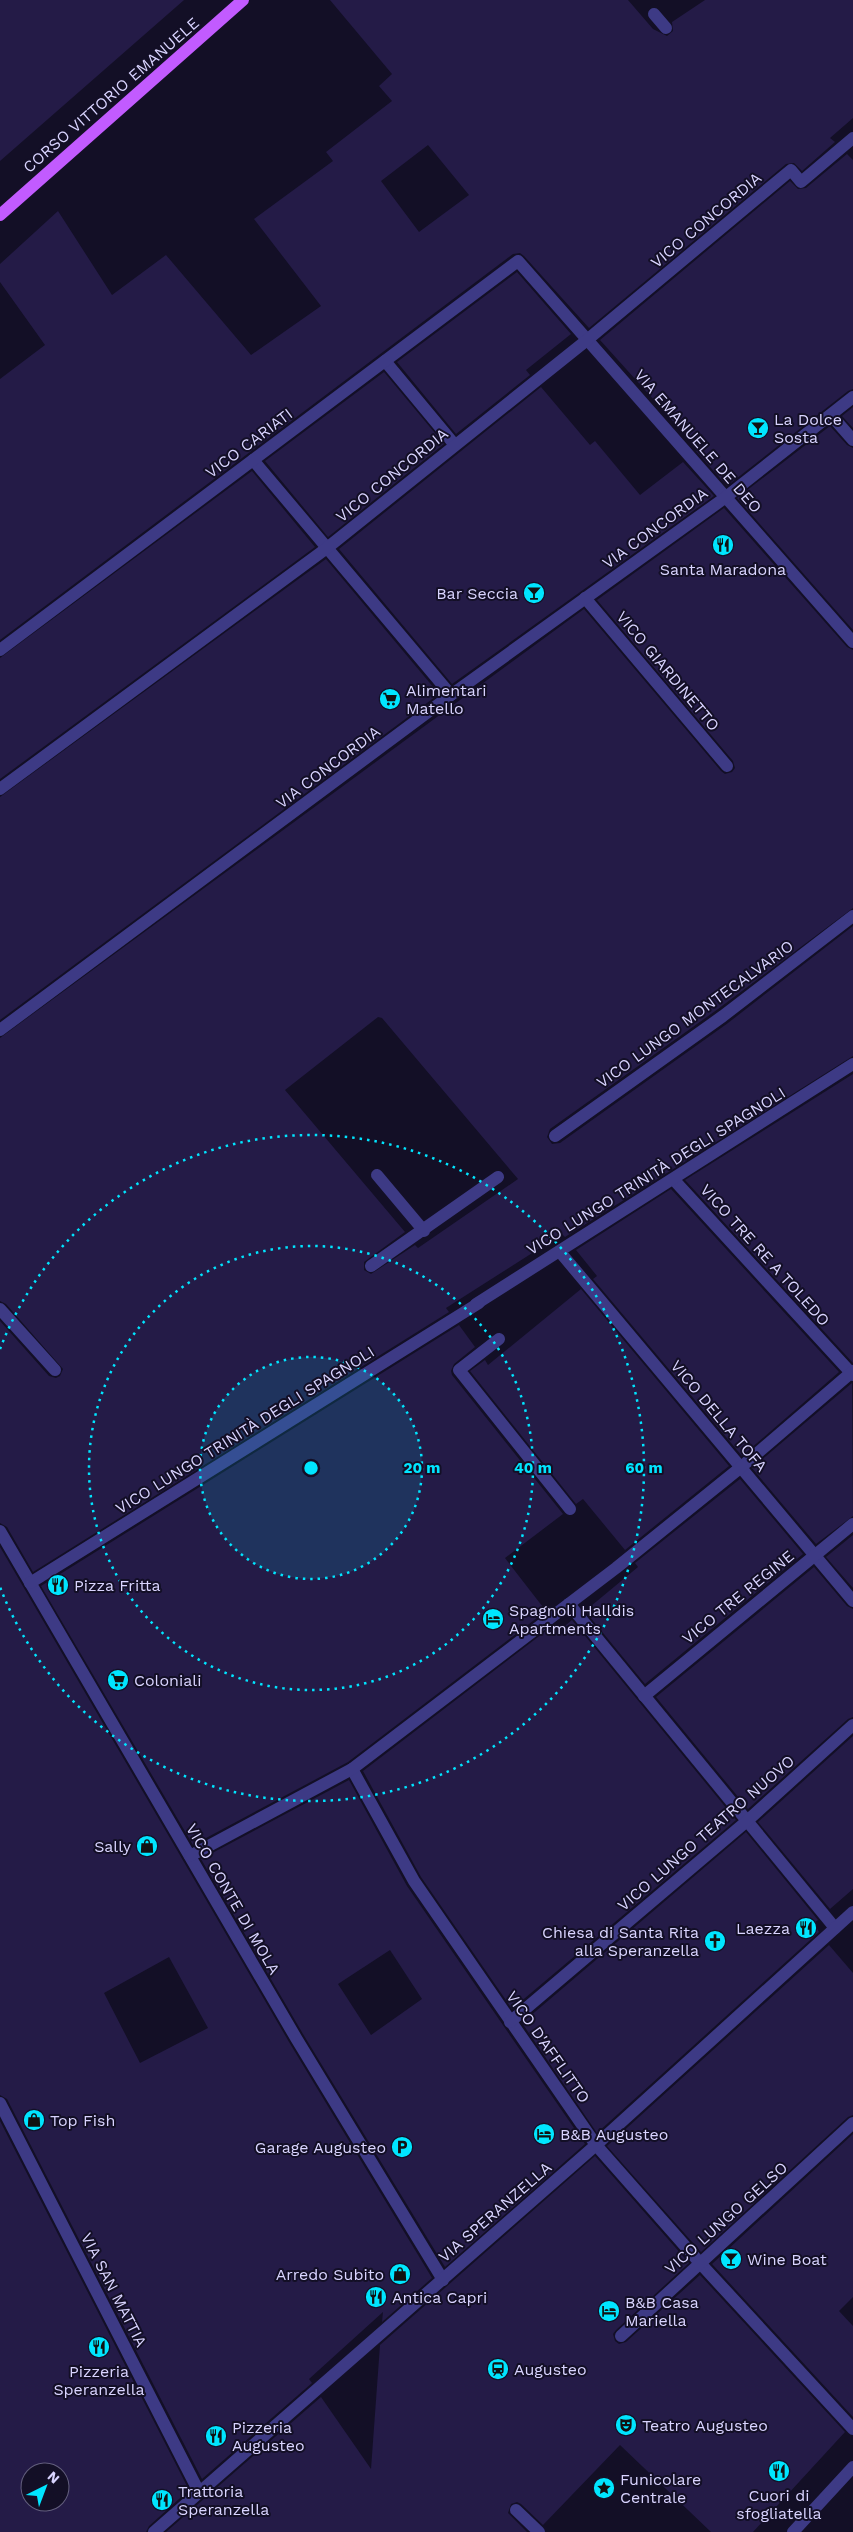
<svg xmlns="http://www.w3.org/2000/svg" width="853" height="2532" viewBox="0 0 853 2532" font-family="'Work Sans',sans-serif">
  <rect width="100%" height="100%" fill="#130f26"/>
  <g fill="#241b47" fill-rule="evenodd">
    <path d="M0 0H184L0 161Z"/>
    <path d="M330 0H628L653 29 667 36 673 31 672 22 705 0H853V118L830 138 835 142 802 171 794 163 786 164 589 328 524 256 520 253 513 254 0 640V379L45 345 0 282V264L58 211 112 295 166 255 251 355 321 306 254 219 333 161 326 152 392 101 379 86 392 74ZM428 145 469 195 419 232 381 181Z"/>
    <path d="M847 154 853 160V389L848 391 727 486 696 451 699 450 600 340 790 181 798 189 806 188Z"/>
    <path d="M517 272 571 334 526 370 530 375 456 434 397 362Z"/>
    <path d="M384 372 444 444 328 537 265 461Z"/>
    <path d="M541 387 590 445 595 441 640 495 683 462 714 496 452 684 339 549Z"/>
    <path d="M853 407V428L842 416Z"/>
    <path d="M830 426 847 445 853 448V630L737 498Z"/>
    <path d="M252 471 315 547 0 779V658Z"/>
    <path d="M724 508 847 647 853 650V908L718 1009 550 1129 547 1137 552 1144 560 1143 728 1023 853 926V1056L565 1237 562 1234 446 1308 449 1312 33 1572 7 1527 0 1523V1321L49 1376 56 1378 60 1376 63 1369 6 1304 0 1301V1038L584 609 721 771 725 774 732 772 735 768 733 761 597 600ZM378 1017 382 1018 518 1179 418 1248 415 1245 371 1274 364 1270V1262L405 1232 285 1090Z"/>
    <path d="M326 559 439 694 0 1020V797Z"/>
    <path d="M853 1074V1363L685 1180Z"/>
    <path d="M671 1189 839 1372 742 1456 593 1279 597 1276 576 1250Z"/>
    <path d="M581 1289 729 1466 625 1550 583 1499 576 1504 470 1371 485 1360 488 1365Z"/>
    <path d="M459 1325 475 1347 454 1364 451 1371 452 1375 563 1514 505 1558 546 1611 348 1762 193 1845 41 1586Z"/>
    <path d="M852 1383 853 1516 816 1544 752 1468Z"/>
    <path d="M740 1479 803 1554 645 1684 585 1611 638 1567 635 1563Z"/>
    <path d="M853 1535V1588L826 1557Z"/>
    <path d="M0 1547 289 2042 432 2278 382 2322 383 2312 309 2379 312 2383 202 2479 7 2099 0 2095ZM169 1957 208 2028 140 2063 104 1993Z"/>
    <path d="M814 1567 847 1606 853 1609V1717L848 1719 748 1809 656 1697Z"/>
    <path d="M572 1620 736 1820 512 2009 421 1877 363 1771 555 1624 560 1630Z"/>
    <path d="M853 1736V1889L830 1909 758 1822Z"/>
    <path d="M349 1780 407 1886 585 2144 445 2267 303 2034 201 1859ZM390 1950 422 1999 371 2035 338 1984Z"/>
    <path d="M746 1832 818 1920 814 1923 819 1932 597 2133 522 2023Z"/>
    <path d="M829 1945 853 1973V2115L848 2117 701 2252 607 2146Z"/>
    <path d="M0 2121 189 2490 149 2526 146 2532H0ZM30 2472H60V2502H30Z"/>
    <path d="M853 2134V2297L839 2311 853 2326V2417L712 2264Z"/>
    <path d="M595 2156 689 2263 616 2330 613 2334 615 2341 619 2344 626 2342 700 2275 845 2432 753 2532H711L620 2445 543 2525 521 2504 517 2502 511 2504 508 2513 527 2532H166L321 2397 371 2469 380 2345Z"/>
  </g>
  <g fill="none" stroke-linecap="round" stroke-linejoin="round">
    <g stroke="#3d3a85" stroke-width="12">
      <path d="M654 14 666 28"/>
      <path d="M385 361 454 444"/>
      <path d="M831 415 853 440"/>
      <path d="M253 460 451 695"/>
      <path d="M585 598 727 766"/>
      <path d="M0 650 518 261 853 642"/>
      <path d="M0 789 327 548 587 340 791 170 801 182 853 138"/>
      <path d="M0 1030 451 695 726 497 853 397"/>
      <path d="M555 1136 723 1016 853 916"/>
      <path d="M377 1175 424 1231"/>
      <path d="M674 1180 853 1375"/>
      <path d="M560 1252 853 1601"/>
      <path d="M371 1266 498 1177"/>
      <path d="M476 1304 853 1064"/>
      <path d="M0 1309 55 1370"/>
      <path d="M499 1339 459 1370 570 1509"/>
      <path d="M0 1531 296 2038 443 2280"/>
      <path d="M30 1583 479 1303"/>
      <path d="M569 1604 835 1928"/>
      <path d="M644 1696 853 1524"/>
      <path d="M352 1769 414 1881 596 2145 700 2263 853 2429"/>
      <path d="M190 1856 352 1769 616 1568 740 1468 853 1371"/>
      <path d="M510 2022 747 1821 853 1725"/>
      <path d="M0 2103 199 2492"/>
      <path d="M621 2336 853 2123"/>
      <path d="M516 2510 539 2532"/>
      <path d="M154 2532 596 2145 853 1912"/>
      <path d="M793 2532 853 2467"/>
    </g>
    <path stroke="#c25bff" stroke-width="12" d="M0 215 243 0"/>
  </g>
  <circle cx="311" cy="1468" r="111" fill="#00e5ff" fill-opacity=".12"/>
  <g fill="none" stroke="#00e5ff" stroke-width="2.5" stroke-dasharray="2.5 5">
    <circle cx="311" cy="1468" r="111"/>
    <circle cx="311" cy="1468" r="222"/>
    <path d="M0 1349A333 333 0 1 1 0 1587"/>
  </g>
  <defs>
    <g id="bar-disc" transform="scale(1.125)"><circle r="9.5" fill="#00e5ff" stroke="#130f26"/><path d="M-6-5H6L.8 .8V4.5H3.5V6h-7V4.5H-.8V.8Z" fill="#111"/></g>
    <g id="restaurant-disc" transform="scale(1.125)"><circle r="9.5" fill="#00e5ff" stroke="#130f26"/><path d="M-5-6h1v4h1v-4h1v4h1v-4h1v5L-1.5 .5V6h-2V.5L-5-1ZM5-6V6H3V1.5H1.5Q1.5-4 5-6Z" fill="#111"/></g>
    <g id="supermarket-disc" transform="scale(1.125)"><circle r="9.5" fill="#00e5ff" stroke="#130f26"/><path d="M-6-5.5h2.5l.6 2H6L4.5 2H-2.5L-4.4-4H-6ZM-1.5 3.2a1.3 1.3 0 1 0 .1 0ZM3 3.2a1.3 1.3 0 1 0 .1 0Z" fill="#111"/></g>
    <g id="hotel-disc" transform="scale(1.125)"><circle r="9.5" fill="#00e5ff" stroke="#130f26"/><path d="M-6-4.5h1.5V1H6V5H4.5V3h-9V5H-6ZM-4 0a1.8 1.8 0 1 1 3.6 0ZM.5 0V-2.5h3Q6-2.5 6 0Z" fill="#111"/></g>
    <g id="shop-disc" transform="scale(1.125)"><circle r="9.5" fill="#00e5ff" stroke="#130f26"/><path d="M-5-2.5h2.3a2.7 3.5 0 0 1 5.4 0H5L5.5 6h-11ZM-1.5-2.5h3a1.5 2.3 0 0 0-3 0Z" fill="#111"/></g>
    <g id="church-disc" transform="scale(1.125)"><circle r="9.5" fill="#00e5ff" stroke="#130f26"/><path d="M-1.2-6h2.4v3.5h3.3v2.4h-3.3V6h-2.4V-.1h-3.3v-2.4h3.3Z" fill="#111"/></g>
    <g id="parking-disc" transform="scale(1.125)"><circle r="9.5" fill="#00e5ff" stroke="#130f26"/><path d="M-3.5-5.5H1a3.5 3.5 0 0 1 0 7H-1V5.5H-3.5ZM-1-3.4V-.6H.8a1.4 1.4 0 0 0 0-2.8Z" fill="#111"/></g>
    <g id="station-disc" transform="scale(1.125)"><circle r="9.5" fill="#00e5ff" stroke="#130f26"/><path d="M-3-6H3Q5-6 5-4V2Q5 4 3 4L4.5 6H3L1.5 4h-3L-3 6H-4.5L-3 4Q-5 4-5 2V-4Q-5-6-3-6ZM-3.5-4v3h7v-3ZM-3.5 1v1.5H-2V1ZM2 1v1.5H3.5V1Z" fill="#111"/></g>
    <g id="theatre-disc" transform="scale(1.125)"><circle r="9.5" fill="#00e5ff" stroke="#130f26"/><path d="M-5-5.5Q0-4 5-5.5V0Q5 5 0 6Q-5 5-5 0ZM-3.3-2.5H-1v1.5H-3.3ZM1-2.5H3.3v1.5H1ZM-2.8 1Q0 5.5 2.8 1Z" fill="#111"/></g>
    <g id="sight-disc" transform="scale(1.125)"><circle r="9.5" fill="#00e5ff" stroke="#130f26"/><path d="M0-6L1.8-2.2L6-1.7L2.9 1.2L3.7 5.4L0 3.3L-3.7 5.4L-2.9 1.2L-6-1.7L-1.8-2.2Z" fill="#111"/></g>
  </defs>
  <g fill-rule="evenodd">
    <use href="#bar-disc" x="758" y="428"/>
    <use href="#restaurant-disc" x="723" y="545"/>
    <use href="#bar-disc" x="534" y="593"/>
    <use href="#supermarket-disc" x="390" y="699"/>
    <use href="#restaurant-disc" x="58" y="1585"/>
    <use href="#hotel-disc" x="493" y="1619"/>
    <use href="#supermarket-disc" x="118" y="1680"/>
    <use href="#shop-disc" x="147" y="1846"/>
    <use href="#restaurant-disc" x="806" y="1928"/>
    <use href="#church-disc" x="715" y="1941"/>
    <use href="#shop-disc" x="34" y="2120"/>
    <use href="#hotel-disc" x="544" y="2134"/>
    <use href="#parking-disc" x="402" y="2147"/>
    <use href="#bar-disc" x="731" y="2259"/>
    <use href="#shop-disc" x="400" y="2274"/>
    <use href="#restaurant-disc" x="376" y="2297"/>
    <use href="#hotel-disc" x="609" y="2311"/>
    <use href="#restaurant-disc" x="99" y="2347"/>
    <use href="#station-disc" x="498" y="2369"/>
    <use href="#theatre-disc" x="626" y="2425"/>
    <use href="#restaurant-disc" x="216" y="2436"/>
    <use href="#restaurant-disc" x="779" y="2471"/>
    <use href="#sight-disc" x="604" y="2488"/>
    <use href="#restaurant-disc" x="162" y="2500"/>
  </g>
  <g text-anchor="middle" dominant-baseline="central" stroke-width="4" stroke-linejoin="round" paint-order="stroke">
    <g font-size="16" fill="#d9d4ff" stroke="#130f26">
      <text transform="translate(111 95) rotate(-41)">CORSO VITTORIO EMANUELE</text>
      <text transform="translate(706 220) rotate(-40)">VICO CONCORDIA</text>
      <text transform="translate(698 441) rotate(49)">VIA EMANUELE DE DEO</text>
      <text transform="translate(249 443) rotate(-37)">VICO CARIATI</text>
      <text transform="translate(392 475) rotate(-39)">VICO CONCORDIA</text>
      <text transform="translate(655 528) rotate(-36)">VIA CONCORDIA</text>
      <text transform="translate(668 671) rotate(50)">VICO GIARDINETTO</text>
      <text transform="translate(328 767) rotate(-37)">VIA CONCORDIA</text>
      <text transform="translate(695 1014) rotate(-36)">VICO LUNGO MONTECALVARIO</text>
      <text transform="translate(656 1171) rotate(-32)">VICO LUNGO TRINITÀ DEGLI SPAGNOLI</text>
      <text transform="translate(765 1255) rotate(48)">VICO TRE RE A TOLEDO</text>
      <text transform="translate(719 1416) rotate(50)">VICO DELLA TOFA</text>
      <text transform="translate(245 1430) rotate(-32)">VICO LUNGO TRINITÀ DEGLI SPAGNOLI</text>
      <text transform="translate(738 1597) rotate(-39)">VICO TRE REGINE</text>
      <text transform="translate(706 1833) rotate(-41)">VICO LUNGO TEATRO NUOVO</text>
      <text transform="translate(233 1899) rotate(60)">VICO CONTE DI MOLA</text>
      <text transform="translate(548 2047) rotate(55)">VICO D'AFFLITTO</text>
      <text transform="translate(495 2212) rotate(-41)">VIA SPERANZELLA</text>
      <text transform="translate(726 2218) rotate(-42)">VICO LUNGO GELSO</text>
      <text transform="translate(114 2290) rotate(63)">VIA SAN MATTIA</text>
    </g>
    <g font-size="16" fill="#d9d4ff" stroke="#130f26" text-anchor="start">
      <text x="774" y="419">La Dolce<tspan x="774" dy="18">Sosta</tspan></text>
      <text x="723" y="569" text-anchor="middle">Santa Maradona</text>
      <text x="518" y="593" text-anchor="end">Bar Seccia</text>
      <text x="406" y="690">Alimentari<tspan x="406" dy="18">Matello</tspan></text>
      <text x="74" y="1585">Pizza Fritta</text>
      <text x="509" y="1610">Spagnoli Halldis<tspan x="509" dy="18">Apartments</tspan></text>
      <text x="134" y="1680">Coloniali</text>
      <text x="131" y="1846" text-anchor="end">Sally</text>
      <text x="790" y="1928" text-anchor="end">Laezza</text>
      <text x="699" y="1932" text-anchor="end">Chiesa di Santa Rita<tspan x="699" dy="18">alla Speranzella</tspan></text>
      <text x="50" y="2120">Top Fish</text>
      <text x="560" y="2134">B&amp;B Augusteo</text>
      <text x="386" y="2147" text-anchor="end">Garage Augusteo</text>
      <text x="747" y="2259">Wine Boat</text>
      <text x="384" y="2274" text-anchor="end">Arredo Subito</text>
      <text x="392" y="2297">Antica Capri</text>
      <text x="625" y="2302">B&amp;B Casa<tspan x="625" dy="18">Mariella</tspan></text>
      <text x="514" y="2369">Augusteo</text>
      <text x="99" y="2371" text-anchor="middle">Pizzeria<tspan x="99" dy="18">Speranzella</tspan></text>
      <text x="642" y="2425">Teatro Augusteo</text>
      <text x="232" y="2427">Pizzeria<tspan x="232" dy="18">Augusteo</tspan></text>
      <text x="620" y="2479">Funicolare<tspan x="620" dy="18">Centrale</tspan></text>
      <text x="178" y="2491">Trattoria<tspan x="178" dy="18">Speranzella</tspan></text>
      <text x="779" y="2495" text-anchor="middle">Cuori di<tspan x="779" dy="18">sfogliatella</tspan></text>
    </g>
  </g>
  <circle cx="311" cy="1468" r="8" fill="#00e5ff" stroke="#130f26" stroke-width="2.5"/>
  <g font-size="15" text-anchor="middle" font-weight="bold" fill="#00e5ff" stroke="#130f26" stroke-width="4" stroke-linejoin="round" paint-order="stroke">
    <text x="422" y="1473">20 m</text>
    <text x="533" y="1473">40 m</text>
    <text x="644" y="1473">60 m</text>
  </g>
  <g transform="translate(45 2487) rotate(42)"><circle r="24" fill="#130f26" stroke="#625e7d"/>
  <path d="M0-4L9 19L0 12L-9 19Z" fill="#00e5ff"/>
  <text y="-8" font-size="14" font-weight="bold" text-anchor="middle" fill="#d9d4ff">N</text>
  </g>
</svg>
